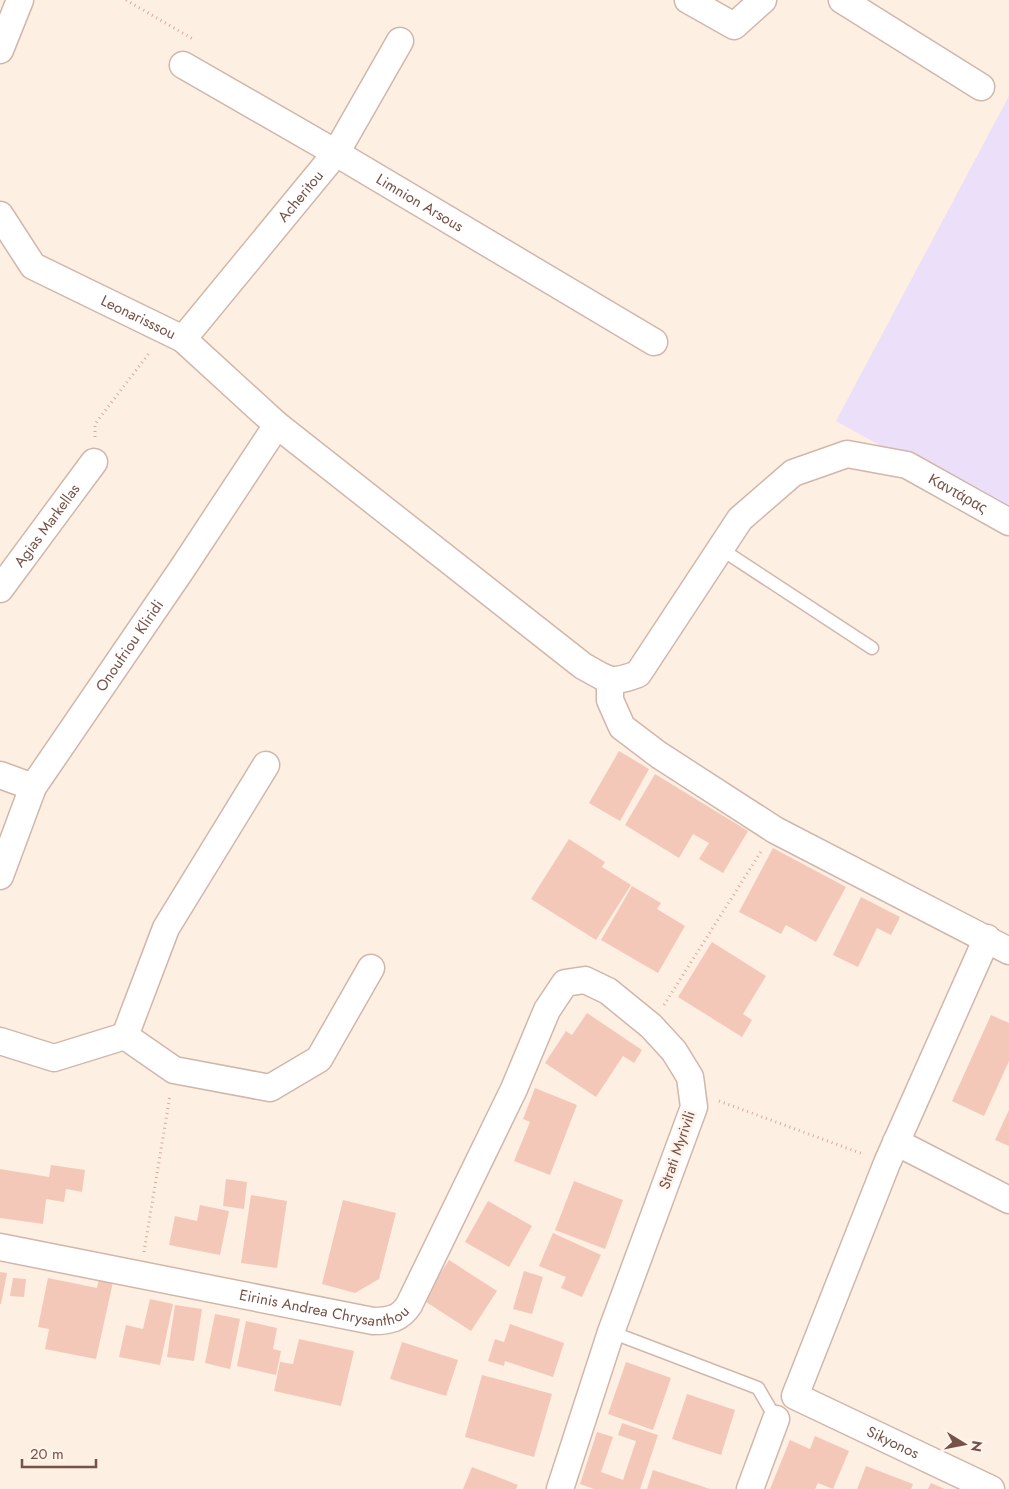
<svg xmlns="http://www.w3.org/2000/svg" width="1009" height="1489" viewBox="0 0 1009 1489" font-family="Jost,sans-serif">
  <rect width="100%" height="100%" fill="#fdefe2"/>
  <path fill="#ecdff9" d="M1009 96V517L836 421Z"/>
  <g fill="#f4c8b9">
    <path d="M619 751 649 769 620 821 589 803Z"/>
    <path d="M655 774 748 831 723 873 699 859 709 843 693 834 679 858 625 825Z"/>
    <path d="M569 839 605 862 602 867 631 885 596 940 531 899Z"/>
    <path d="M773 848 846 887 816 942 786 925 781 934 739 912Z"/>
    <path d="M632 886 661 903 657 909 685 926 658 973 601 940Z"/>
    <path d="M861 897 900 917 891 935 877 928 858 967 833 955Z"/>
    <path d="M712 942 766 976 743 1014 752 1020 742 1037 678 997Z"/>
    <path d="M587 1013 642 1050 634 1063 623 1056 596 1097 545 1063 566 1031 572 1035Z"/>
    <path d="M991 1015 1009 1023V1061L984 1116 952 1101Z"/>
    <path d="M535 1088 577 1105 550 1175 514 1161 530 1122 523 1119Z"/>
    <path d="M1009 1110V1146L995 1140Z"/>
    <path d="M51 1165 85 1170 82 1192 66 1189 64 1202 46 1199 43 1224 0 1218V1169L49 1177Z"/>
    <path d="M226 1179 247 1182 244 1209 223 1206Z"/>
    <path d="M574 1181 623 1200 605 1249 555 1230Z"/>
    <path d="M251 1195 287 1201 277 1268 241 1263Z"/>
    <path d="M343 1200 396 1213 379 1279 355 1293 322 1284Z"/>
    <path d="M488 1201 532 1226 509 1267 465 1242Z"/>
    <path d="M200 1205 229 1211 220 1255 169 1245 175 1216 197 1221Z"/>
    <path d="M553 1233 601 1255 582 1297 561 1288 566 1277 539 1266Z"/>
    <path d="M449 1260 497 1291 471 1331 423 1300Z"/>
    <path d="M524 1271 543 1277 532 1314 513 1309Z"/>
    <path d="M0 1272 7 1273 1 1304H0Z"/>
    <path d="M13 1278 26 1279 24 1297 10 1296Z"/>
    <path d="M48 1278 97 1288 99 1279 113 1282 96 1359 45 1349 49 1329 38 1327Z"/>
    <path d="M150 1299 173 1304 160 1365 119 1357 126 1325 143 1329Z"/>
    <path d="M175 1305 202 1309 194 1361 167 1357Z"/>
    <path d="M215 1314 240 1319 230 1369 205 1363Z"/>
    <path d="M246 1321 277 1328 273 1349 281 1351 276 1375 237 1366Z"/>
    <path d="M510 1324 564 1343 553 1377 505 1361 504 1366 488 1361 495 1339 504 1342Z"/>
    <path d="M299 1339 354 1351 341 1406 274 1391 280 1362 293 1364Z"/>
    <path d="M402 1342 458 1360 446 1396 390 1379Z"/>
    <path d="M626 1362 671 1378 653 1430 608 1414Z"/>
    <path d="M482 1375 552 1394 534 1457 465 1437Z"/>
    <path d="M687 1394 735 1410 721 1455 672 1439Z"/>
    <path d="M622 1423 658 1435 640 1489H594L580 1484 597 1432 613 1437 601 1472 623 1480 636 1441 618 1435Z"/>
    <path d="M815 1436 849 1451 833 1489 818 1483 815 1489H770L790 1440 810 1449Z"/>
    <path d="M866 1466 913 1484 911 1489H857Z"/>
    <path d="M472 1467 518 1485 516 1489H463Z"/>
    <path d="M653 1470 710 1489H647Z"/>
    <path d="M931 1483 945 1489H928Z"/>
  </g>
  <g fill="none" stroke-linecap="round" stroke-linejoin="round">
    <g stroke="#d1b7ab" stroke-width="15">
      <g id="lane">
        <path d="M721 549 872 648"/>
        <path d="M611 1332 758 1388 776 1419"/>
      </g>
    </g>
    <g stroke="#d1b7ab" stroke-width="29">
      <g id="street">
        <path d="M688 0 734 26 763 0"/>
        <path d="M842 0 981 87"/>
        <path d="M0 50 20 0"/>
        <path id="s1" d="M183 65 336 153 654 342"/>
        <path id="s2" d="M0 215 33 266 183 339 277 425 583 666C609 680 609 685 638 674L740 519 793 473 847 454 907 465 1009 522"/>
        <path id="s3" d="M183 339 336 153 400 41"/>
        <path id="s4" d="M0 589 94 462"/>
        <path d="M610 681V700L622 727 659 755 775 830 1009 951"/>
        <path d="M0 775 33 787"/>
        <path id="s5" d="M0 876 33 787 182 569 277 425"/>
        <path id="s6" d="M987 938 887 1163 795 1396 991 1489"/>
        <path d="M125 1036 174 1070 270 1088 319 1059 371 968"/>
        <path d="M0 1041 54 1058 125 1036 166 928 266 765"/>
        <path d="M896 1142 1009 1200"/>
        <path id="s7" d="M0 1247 373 1321C389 1321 400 1319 409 1305L514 1089 547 1010 565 983 585 980 608 991 651 1026 674 1051 690 1077 694 1107 611 1332 560 1489"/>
        <path d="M750 1489 776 1419"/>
      </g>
    </g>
    <g stroke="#d9aa9c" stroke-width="3" stroke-dasharray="1 4" stroke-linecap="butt">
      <path d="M126 0 193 39 192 41"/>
      <path d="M95 437V424L150 352"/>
      <path d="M664 1005 762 850"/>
      <path d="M719 1101 863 1154"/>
      <path d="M144 1252 170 1095"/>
    </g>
    <use href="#lane" stroke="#fff" stroke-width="12"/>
    <use href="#street" stroke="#fff" stroke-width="26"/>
  </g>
  <g text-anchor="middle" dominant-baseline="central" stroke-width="5" stroke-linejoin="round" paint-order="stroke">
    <g font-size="15" fill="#765147" stroke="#fff3ea">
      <text stroke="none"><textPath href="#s3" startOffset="185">Acheritou</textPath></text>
      <text stroke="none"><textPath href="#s1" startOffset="274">Limnion Arsous</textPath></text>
      <text stroke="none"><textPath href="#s2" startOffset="178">Leonarisssou</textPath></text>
      <text stroke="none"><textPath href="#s2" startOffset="1236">Καντάρας</textPath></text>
      <text stroke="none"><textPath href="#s4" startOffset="79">Agias Markellas</textPath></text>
      <text stroke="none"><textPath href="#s5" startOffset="266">Onoufriou Kliridi</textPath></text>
      <text transform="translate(677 1150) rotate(-71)">Strati Myrivili</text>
      <text stroke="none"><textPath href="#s7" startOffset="331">Eirinis Andrea Chrysanthou</textPath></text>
      <text stroke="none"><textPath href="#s6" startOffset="605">Sikyonos</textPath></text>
    </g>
  </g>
  <g transform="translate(964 1444) rotate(100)" stroke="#fff3ea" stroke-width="4" paint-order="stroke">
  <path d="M0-4L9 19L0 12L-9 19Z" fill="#765147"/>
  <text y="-8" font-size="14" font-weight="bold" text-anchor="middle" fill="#765147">N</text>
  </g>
  <path d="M22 1459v8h74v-8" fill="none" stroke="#765147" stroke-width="2.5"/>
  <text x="30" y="1459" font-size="15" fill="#765147" stroke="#fff3ea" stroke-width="4" paint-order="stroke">20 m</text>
</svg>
